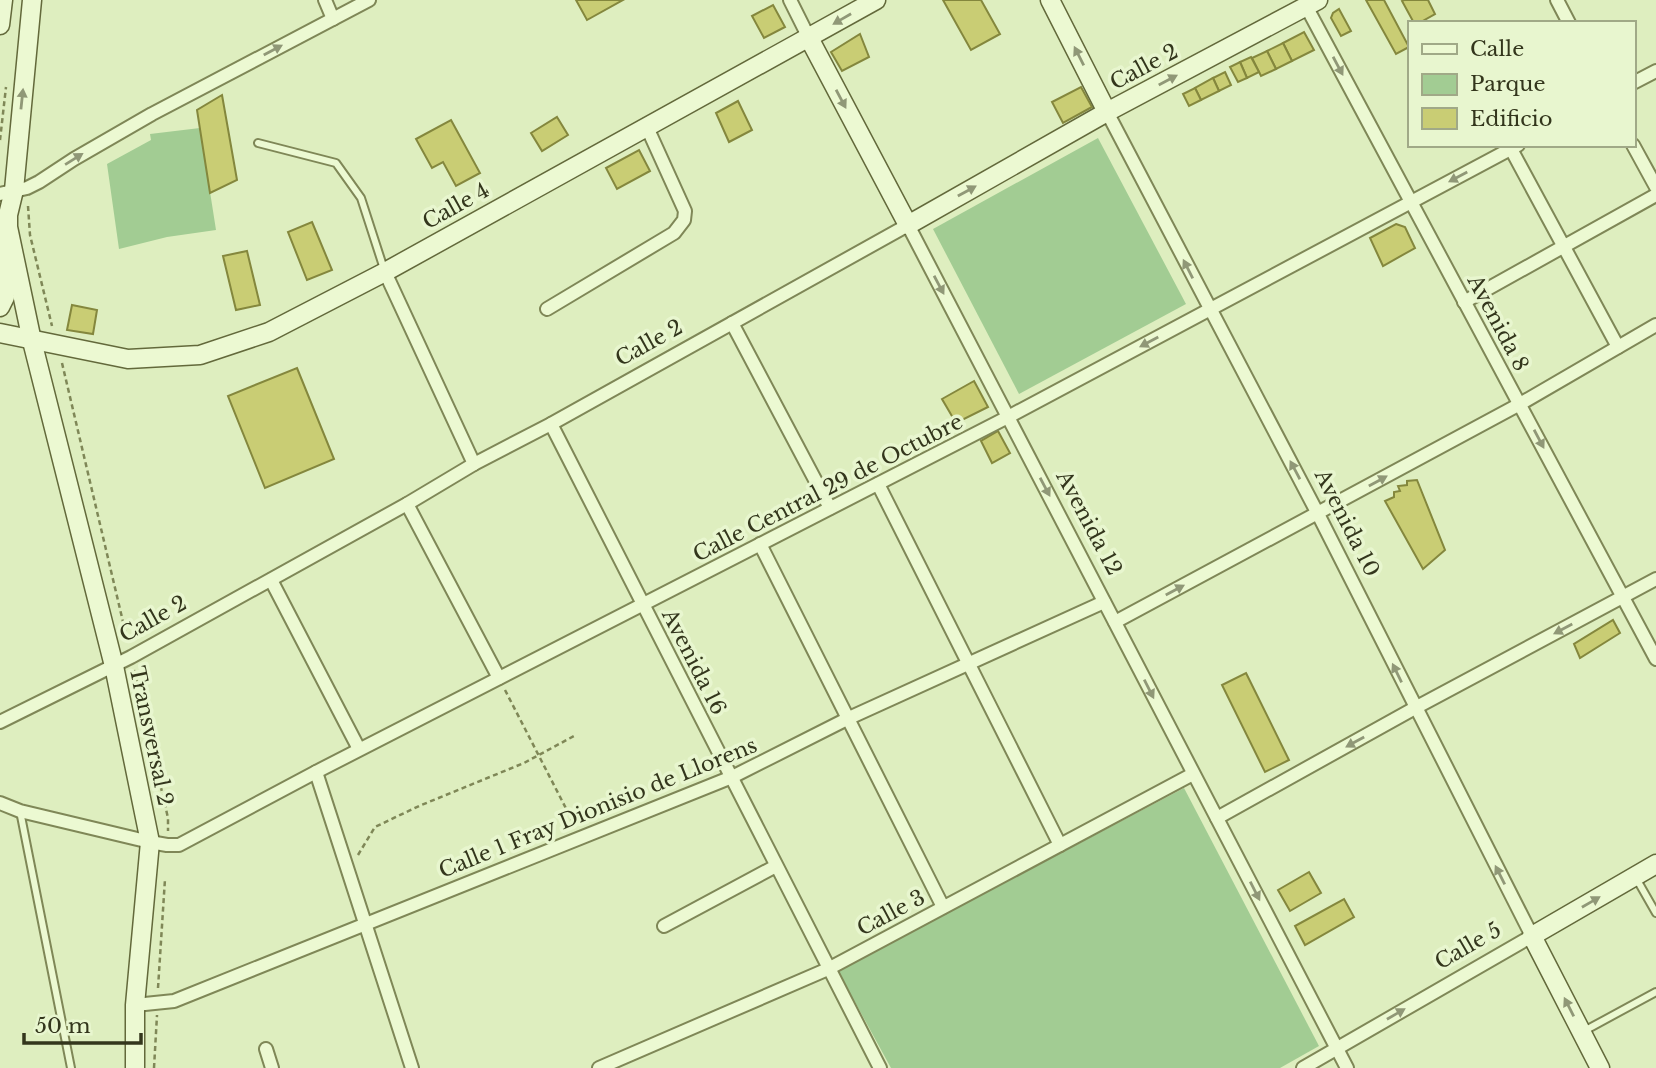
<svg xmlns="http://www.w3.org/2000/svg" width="1656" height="1068" viewBox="0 0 1656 1068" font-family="'Libre Baskerville',serif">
  <rect width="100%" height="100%" fill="#deeebf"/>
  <g fill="#a2cc93">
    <path d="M200 128 216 230 167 237 119 249 107 164 151 140 150 134Z"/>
    <path d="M1098 138 1186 304 1019 394 933 229Z"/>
    <path d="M1184 788 1319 1046 1280 1068H891L838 971Z"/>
  </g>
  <g fill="#c9cd74" stroke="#84873d" stroke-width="2">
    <path d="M576 0H623L587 20Z"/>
    <path d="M943 0H981L1000 34 971 50Z"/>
    <path d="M1366 0H1384L1409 47 1396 54Z"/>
    <path d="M1404 0H1428L1435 14 1419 23H1414L1402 1Z"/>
    <path d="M773 5 785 27 764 38 752 16Z"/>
    <path d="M1339 9 1351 31 1341 36 1331 18 1333 13Z"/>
    <path d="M1304 32 1314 50 1292 61 1283 43Z"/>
    <path d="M860 34 869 57 842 71 831 52Z"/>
    <path d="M1283 43 1292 61 1276 69 1267 51Z"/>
    <path d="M1267 51 1276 69 1261 76 1252 58Z"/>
    <path d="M1251 57 1259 72 1247 78 1240 62Z"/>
    <path d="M1240 62 1247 78 1238 82 1230 67Z"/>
    <path d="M1225 72 1231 85 1219 91 1213 78Z"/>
    <path d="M1213 78 1219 91 1201 100 1195 88Z"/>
    <path d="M1081 87 1092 107 1063 123 1052 102Z"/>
    <path d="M1195 88 1201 100 1189 106 1183 94Z"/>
    <path d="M222 95 237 180 210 193 197 110Z"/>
    <path d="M738 101 752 130 729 142 716 113Z"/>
    <path d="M557 117 568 135 542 151 531 133Z"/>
    <path d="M451 120 480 173 456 186 443 162 432 168 416 139Z"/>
    <path d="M639 150 650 171 617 189 606 168Z"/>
    <path d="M312 222 332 270 307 280 288 232Z"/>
    <path d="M1396 224 1405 227 1415 248 1383 266 1370 238Z"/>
    <path d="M247 251 260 305 236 310 223 256Z"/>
    <path d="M72 305 97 310 93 334 67 330Z"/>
    <path d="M297 368 334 459 265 488 228 396Z"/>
    <path d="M974 381 988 407 956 423 942 399Z"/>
    <path d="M998 431 1010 453 992 463 981 441Z"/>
    <path d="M1417 480 1445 550 1423 569 1385 501 1394 497V492L1400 491 1398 486 1407 485V481Z"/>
    <path d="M1613 620 1620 633 1580 658 1574 644Z"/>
    <path d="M1246 673 1289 760 1265 772 1222 685Z"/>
    <path d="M1309 872 1321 893 1290 911 1278 890Z"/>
    <path d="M1344 899 1354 917 1305 945 1295 926Z"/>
  </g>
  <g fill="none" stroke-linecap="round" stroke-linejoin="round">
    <g stroke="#7f8757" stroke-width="10">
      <g id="lane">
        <path d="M258 143 336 163 361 198 384 269"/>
        <path d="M20 811 71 1068"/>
        <path d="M1636 878 1656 913"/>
        <path d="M1584 1031 1656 992"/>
      </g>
    </g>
    <g stroke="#7f8757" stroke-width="16">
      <g id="street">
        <path d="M325 0 333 19"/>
        <path d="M790 0 809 38"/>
        <path d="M1557 0 1569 23"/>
        <path d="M1306 6 1656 659"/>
        <path d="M1633 83 1656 71"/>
        <path d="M1107 112 1318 514 1532 936 1303 1068"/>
        <path d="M1633 145 1656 187"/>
        <path d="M1511 149 1618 347"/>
        <path d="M0 194 27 188 39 182 74 159 152 114 369 0"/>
        <path d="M385 272 474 464"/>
        <path d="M1464 302 1656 195"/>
        <path d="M547 309 674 233 684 220 685 211 646 125"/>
        <path d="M732 323 830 508"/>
        <path d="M551 424 880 1068"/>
        <path d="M878 484 1060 845"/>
        <path d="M407 504 499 678"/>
        <path d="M760 544 943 907"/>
        <path d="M271 580 359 749"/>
        <path d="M1115 622 1520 404 1656 325"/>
        <path d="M0 722 131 657 407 504 474 464 551 424 908 225 1347 1068"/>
        <path d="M316 772 412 1068"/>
        <path d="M0 803 20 811 150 842 167 845H179L316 772 1008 417 1518 145"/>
        <path d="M1217 818 1415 708 1656 579"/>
        <path d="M664 926 776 866"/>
        <path d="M135 1005 174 1001 732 777 849 718 1104 602"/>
        <path d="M266 1049 272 1068"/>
        <path d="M599 1068 828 969 1193 774"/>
      </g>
    </g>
    <g stroke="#63693b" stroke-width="21">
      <g id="secondary">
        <path d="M32 0 14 190 8 215V227L32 341 114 666 150 842 135 1005V1068"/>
        <path d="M1050 0 1107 112"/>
        <path d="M0 25 3 0"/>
        <path d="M809 38 908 225 1107 112 1318 0"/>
        <path d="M0 307 5 297 0 247 7 230"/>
        <path d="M0 333 128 359 200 355 269 332 385 272 876 0"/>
        <path d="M1600 1068 1532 936 1656 864"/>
      </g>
    </g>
    <g stroke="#7f8757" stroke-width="2.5" stroke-dasharray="5 3.5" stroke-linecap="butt">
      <path d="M0 140 6 87"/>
      <path d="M28 206 30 235 52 326"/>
      <path d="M62 363 128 643"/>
      <path d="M134 670 168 818V831"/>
      <path d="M505 690 574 824"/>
      <path d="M358 855 375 827 419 806 524 763 574 736"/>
      <path d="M158 988 165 879"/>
      <path d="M154 1068 157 1015"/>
    </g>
    <use href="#lane" stroke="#ecf9d2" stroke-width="6"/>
    <use href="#street" stroke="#ecf9d2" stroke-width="12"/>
    <use href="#secondary" stroke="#ecf9d2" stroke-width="18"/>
  </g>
  <defs><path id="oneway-solid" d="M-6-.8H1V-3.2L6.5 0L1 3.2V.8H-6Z" transform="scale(1.75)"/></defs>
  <g fill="#909877">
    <use href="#oneway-solid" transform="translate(842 19) rotate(150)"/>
    <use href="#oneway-solid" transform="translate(273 50) rotate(-28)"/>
    <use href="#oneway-solid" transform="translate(1079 56) rotate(-117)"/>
    <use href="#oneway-solid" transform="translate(1338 66) rotate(62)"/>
    <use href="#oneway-solid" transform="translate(1168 80) rotate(-28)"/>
    <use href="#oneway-solid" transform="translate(22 99) rotate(-84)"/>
    <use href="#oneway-solid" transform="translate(841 99) rotate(62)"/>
    <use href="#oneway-solid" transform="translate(74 159) rotate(-32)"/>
    <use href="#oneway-solid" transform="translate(1458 177) rotate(152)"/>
    <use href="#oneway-solid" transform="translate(967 191) rotate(-29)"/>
    <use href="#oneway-solid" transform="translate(1188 269) rotate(-117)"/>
    <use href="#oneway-solid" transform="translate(939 285) rotate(62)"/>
    <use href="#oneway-solid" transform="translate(1149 342) rotate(152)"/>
    <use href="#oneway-solid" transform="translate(1539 439) rotate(62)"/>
    <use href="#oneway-solid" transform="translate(1295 470) rotate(-118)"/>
    <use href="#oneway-solid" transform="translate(1378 481) rotate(-29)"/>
    <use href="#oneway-solid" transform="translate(1045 487) rotate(62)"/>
    <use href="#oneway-solid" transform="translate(1175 590) rotate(-28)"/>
    <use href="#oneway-solid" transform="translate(1563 629) rotate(152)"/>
    <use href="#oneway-solid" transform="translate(1397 673) rotate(-116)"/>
    <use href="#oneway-solid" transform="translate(1149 689) rotate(63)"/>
    <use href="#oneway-solid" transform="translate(1355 742) rotate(151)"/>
    <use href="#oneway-solid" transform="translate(1500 875) rotate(-117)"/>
    <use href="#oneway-solid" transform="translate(1255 891) rotate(63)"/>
    <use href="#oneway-solid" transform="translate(1591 902) rotate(-30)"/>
    <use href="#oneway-solid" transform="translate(1569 1007) rotate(-117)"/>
    <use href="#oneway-solid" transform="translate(1396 1014) rotate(-30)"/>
  </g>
  <g text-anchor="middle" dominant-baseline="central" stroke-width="7" stroke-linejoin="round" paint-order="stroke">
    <g font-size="21" fill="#33361c" stroke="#e8f6cf">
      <text transform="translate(1144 67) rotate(-28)">Calle 2</text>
      <text transform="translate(456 206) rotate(-29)">Calle 4</text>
      <text transform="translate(1498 323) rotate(62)">Avenida 8</text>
      <text transform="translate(649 343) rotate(-29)">Calle 2</text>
      <text transform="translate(828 488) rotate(-27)">Calle Central 29 de Octubre</text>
      <text transform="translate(1089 523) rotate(62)">Avenida 12</text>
      <text transform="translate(1347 523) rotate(63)">Avenida 10</text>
      <text transform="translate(153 619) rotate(-29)">Calle 2</text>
      <text transform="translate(694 662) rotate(63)">Avenida 16</text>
      <text transform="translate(151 736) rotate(78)">Transversal 2</text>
      <text transform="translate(598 808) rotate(-22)">Calle 1 Fray Dionisio de Llorens</text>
      <text transform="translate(891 913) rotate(-28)">Calle 3</text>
      <text transform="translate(1468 946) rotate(-30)">Calle 5</text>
    </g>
  </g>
  <rect x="1408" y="21" width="228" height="126" fill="#e8f6cf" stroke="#a0a987" stroke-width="2"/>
  <rect x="1422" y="44" width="35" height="10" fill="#ecf9d2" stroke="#a0a987" stroke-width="2"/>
  <text x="1470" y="56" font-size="21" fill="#33361c">Calle</text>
  <rect x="1422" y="74" width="35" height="21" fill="#a2cc93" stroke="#a0a987" stroke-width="2"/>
  <text x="1470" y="91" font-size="21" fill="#33361c">Parque</text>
  <rect x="1422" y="108" width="35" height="21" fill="#c9cd74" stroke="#a0a987" stroke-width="2"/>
  <text x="1470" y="126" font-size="21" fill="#33361c">Edificio</text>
  <path d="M24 1033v10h117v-10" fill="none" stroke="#33361c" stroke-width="3.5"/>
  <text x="35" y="1033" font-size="21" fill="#33361c" stroke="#e8f6cf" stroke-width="5" paint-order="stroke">50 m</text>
</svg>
